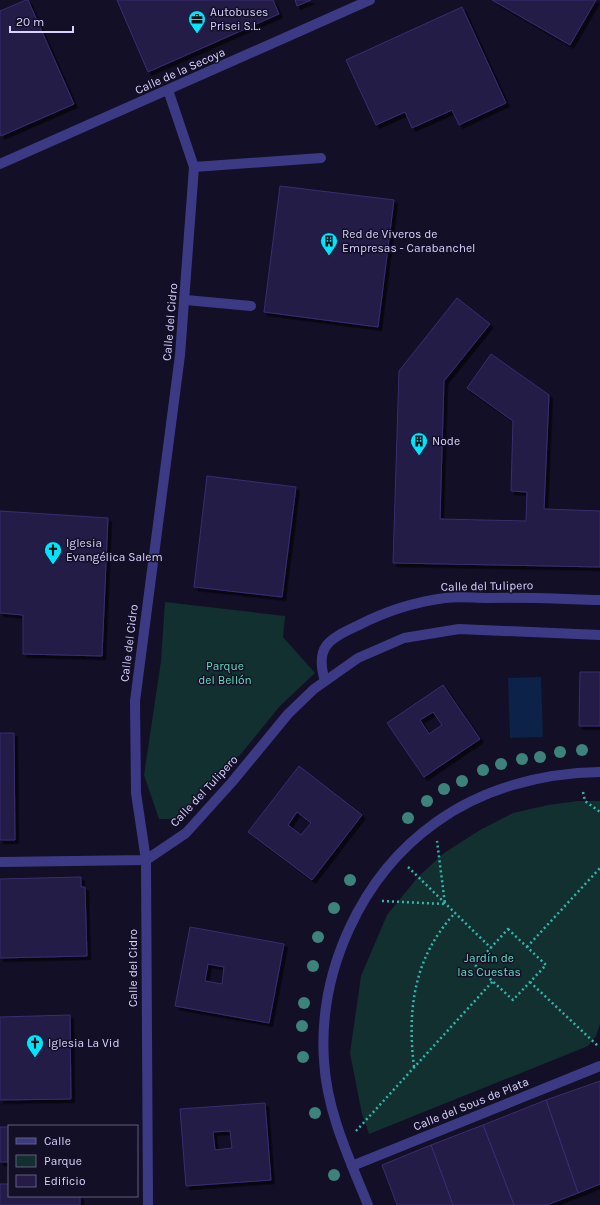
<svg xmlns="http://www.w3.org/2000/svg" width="600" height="1205" viewBox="0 0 600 1205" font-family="Karla,sans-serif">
  <defs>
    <filter id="shadow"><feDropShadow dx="3.5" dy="3.5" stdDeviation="0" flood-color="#0009"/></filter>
  </defs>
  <rect width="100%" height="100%" fill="#130f26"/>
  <g fill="#12302f">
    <path d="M165 602 285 616 283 637 315 673 280 706 241 754 201 792 178 819H159L144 775 161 661Z"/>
    <path d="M578 801H600V1024L596 1036 588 1046 369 1134 362 1114 350 1053 361 976 387 915 418 877 444 853 480 830 513 813 548 805Z"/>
  </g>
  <path fill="#0c2248" d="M541 677 543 737 510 738 508 678Z"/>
  <g fill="#241b47" stroke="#3b2d73" fill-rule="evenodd" filter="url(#shadow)">
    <path d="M26 0H28L74 104 1 136 0 133V11Z"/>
    <path d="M117 0H273L279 14 148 72Z"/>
    <path d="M295 0H311L297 6Z"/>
    <path d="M492 0H596L570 45Z"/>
    <path d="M462 7 506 103 459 125 452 110 412 128 405 112 376 125 346 60Z"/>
    <path d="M280 186 394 200 378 327 264 312Z"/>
    <path d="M457 298 490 324 444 381 440 519 526 521 527 492 511 491 513 421 467 388 491 354 549 395 544 509 600 511V567L393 563 399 371Z"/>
    <path d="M207 476 296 487 282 597 194 587Z"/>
    <path d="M0 511 108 518 102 656 23 654V615L0 613Z"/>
    <path d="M580 672H600V726H579Z"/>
    <path d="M443 685 480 739 424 777 387 723ZM433 712 442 725 429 734 420 720Z"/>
    <path d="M0 733H14L15 840H0Z"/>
    <path d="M299 766 362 815 312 880 248 832ZM297 812 311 823 301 835 288 825Z"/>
    <path d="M81 877V887H85L87 956 0 958V879Z"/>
    <path d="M190 927 284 944 269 1023 175 1006ZM208 964 224 967 222 984 205 981Z"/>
    <path d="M70 1015 71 1099 0 1100V1017Z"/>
    <path d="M600 1081V1184L578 1193 546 1100Z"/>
    <path d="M546 1100 578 1193 547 1205H514L483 1125Z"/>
    <path d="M265 1103 271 1180 186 1186 180 1109ZM230 1131 232 1148 215 1150 213 1132Z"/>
    <path d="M483 1125 514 1205H453L431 1145Z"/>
    <rect x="0" y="1127" width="9" height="35"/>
    <path d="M431 1145 453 1205H397L382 1165Z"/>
    <path d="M0 1184H9V1196H80V1205H0Z"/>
  </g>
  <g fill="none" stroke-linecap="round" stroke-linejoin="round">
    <g stroke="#2fb8b0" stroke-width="2.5" stroke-dasharray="2 3" stroke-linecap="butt">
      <path d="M583 792 585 801 600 812"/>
      <path d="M408 867 491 948"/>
      <path d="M382 901 445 904 437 841"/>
      <path d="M508 929 546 965 513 1000 475 965Z"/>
      <path d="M527 947 600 868"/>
      <path d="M530 982 598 1046"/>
      <path d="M414 1067C407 1009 414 957 455 913"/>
      <path d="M356 1131 493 981"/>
    </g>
    <g stroke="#3d3a85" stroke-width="10">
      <path d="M194 167 321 158"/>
      <path d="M186 300 251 306"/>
    </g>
    <g stroke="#3d3a85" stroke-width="10">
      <path d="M0 164 370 0"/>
      <path d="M325 681C314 645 330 639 359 625 386 611 415 602 445 598 459 596 474 598 488 598 525 597 563 599 600 600"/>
      <path d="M0 862 146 860 186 833 232 782 288 714 314 689 358 658 404 638 459 629 600 635"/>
      <path d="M352 1166 600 1066"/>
      <path d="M148 1205 146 860 136 793 135 701 180 355 194 167 168 90"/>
      <path d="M368 1205C349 1158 327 1112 324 1061 318 971 361 876 435 823 483 788 542 773 600 772"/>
    </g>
  </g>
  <g fill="#3d827b">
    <circle cx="582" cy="750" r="6"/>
    <circle cx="560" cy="752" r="6"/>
    <circle cx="540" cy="757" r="6"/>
    <circle cx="522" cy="759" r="6"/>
    <circle cx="501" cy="764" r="6"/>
    <circle cx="483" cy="770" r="6"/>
    <circle cx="462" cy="781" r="6"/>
    <circle cx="444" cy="789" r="6"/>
    <circle cx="427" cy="801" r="6"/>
    <circle cx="408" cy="818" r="6"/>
    <circle cx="350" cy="880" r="6"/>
    <circle cx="334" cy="908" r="6"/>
    <circle cx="318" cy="937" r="6"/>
    <circle cx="313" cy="966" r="6"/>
    <circle cx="304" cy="1003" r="6"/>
    <circle cx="302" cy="1026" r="6"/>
    <circle cx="303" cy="1057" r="6"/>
    <circle cx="315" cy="1113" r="6"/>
    <circle cx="334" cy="1175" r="6"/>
  </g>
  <defs>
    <g id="office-pin" transform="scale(0.9)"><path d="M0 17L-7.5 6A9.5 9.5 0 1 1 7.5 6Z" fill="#00e5ff" stroke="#130f26"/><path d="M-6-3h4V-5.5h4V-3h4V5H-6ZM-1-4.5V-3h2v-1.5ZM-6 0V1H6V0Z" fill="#111"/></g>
    <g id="building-pin" transform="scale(0.9)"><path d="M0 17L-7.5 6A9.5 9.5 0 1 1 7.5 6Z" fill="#00e5ff" stroke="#130f26"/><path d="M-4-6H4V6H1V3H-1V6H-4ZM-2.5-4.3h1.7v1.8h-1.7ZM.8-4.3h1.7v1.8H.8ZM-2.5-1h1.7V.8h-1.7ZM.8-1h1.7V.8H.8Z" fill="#111"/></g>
    <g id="church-pin" transform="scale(0.9)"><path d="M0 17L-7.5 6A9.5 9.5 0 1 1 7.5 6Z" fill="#00e5ff" stroke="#130f26"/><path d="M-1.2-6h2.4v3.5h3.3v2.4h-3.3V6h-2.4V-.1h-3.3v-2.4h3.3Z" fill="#111"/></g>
  </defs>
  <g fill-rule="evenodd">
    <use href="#office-pin" x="197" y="19"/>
    <use href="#building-pin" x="329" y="241"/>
    <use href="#building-pin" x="419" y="441"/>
    <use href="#church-pin" x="53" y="550"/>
    <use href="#church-pin" x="35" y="1043"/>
  </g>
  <g text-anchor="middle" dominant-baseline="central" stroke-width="3" stroke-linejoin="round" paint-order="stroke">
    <g font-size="12" fill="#d9d4ff" stroke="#130f26" text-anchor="start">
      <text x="210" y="12">Autobuses<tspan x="210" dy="14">Prisei S.L.</tspan></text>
      <text x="342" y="234">Red de Viveros de<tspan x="342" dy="14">Empresas - Carabanchel</tspan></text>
      <text x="432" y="441">Node</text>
      <text x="66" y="543">Iglesia<tspan x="66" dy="14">Evangélica Salem</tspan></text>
      <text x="48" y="1043">Iglesia La Vid</text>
    </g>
    <g font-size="12" fill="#d9d4ff" stroke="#130f26">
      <text transform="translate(180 71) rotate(-24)">Calle de la Secoya</text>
      <text transform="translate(170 322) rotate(-85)">Calle del Cidro</text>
      <text transform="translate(487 586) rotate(-1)">Calle del Tulipero</text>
      <text transform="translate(129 643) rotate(-83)">Calle del Cidro</text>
      <text transform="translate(204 791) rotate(-47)">Calle del Tulipero</text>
      <text transform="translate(133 968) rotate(-90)">Calle del Cidro</text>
      <text transform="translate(471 1104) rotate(-22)">Calle del Sous de Plata</text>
    </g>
    <g font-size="12" fill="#5fe0c0" stroke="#130f26">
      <text x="225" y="666">Parque<tspan x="225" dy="14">del Bellón</tspan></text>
      <text x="489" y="958">Jardín de<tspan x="489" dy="14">las Cuestas</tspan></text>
    </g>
  </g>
  <rect x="8" y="1125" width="130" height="72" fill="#130f26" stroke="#625e7d"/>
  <rect x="16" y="1138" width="20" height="6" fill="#3d3a85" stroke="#625e7d"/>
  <text x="44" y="1145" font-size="12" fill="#d9d4ff">Calle</text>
  <rect x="16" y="1155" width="20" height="12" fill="#12302f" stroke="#625e7d"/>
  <text x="44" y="1165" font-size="12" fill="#d9d4ff">Parque</text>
  <rect x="16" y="1175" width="20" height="12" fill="#241b47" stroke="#625e7d"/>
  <text x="44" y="1185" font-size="12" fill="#d9d4ff">Edificio</text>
  <path d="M10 26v6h63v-6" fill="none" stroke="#d9d4ff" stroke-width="2"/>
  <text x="16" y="26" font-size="12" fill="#d9d4ff" stroke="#130f26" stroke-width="3" paint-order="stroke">20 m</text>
</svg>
